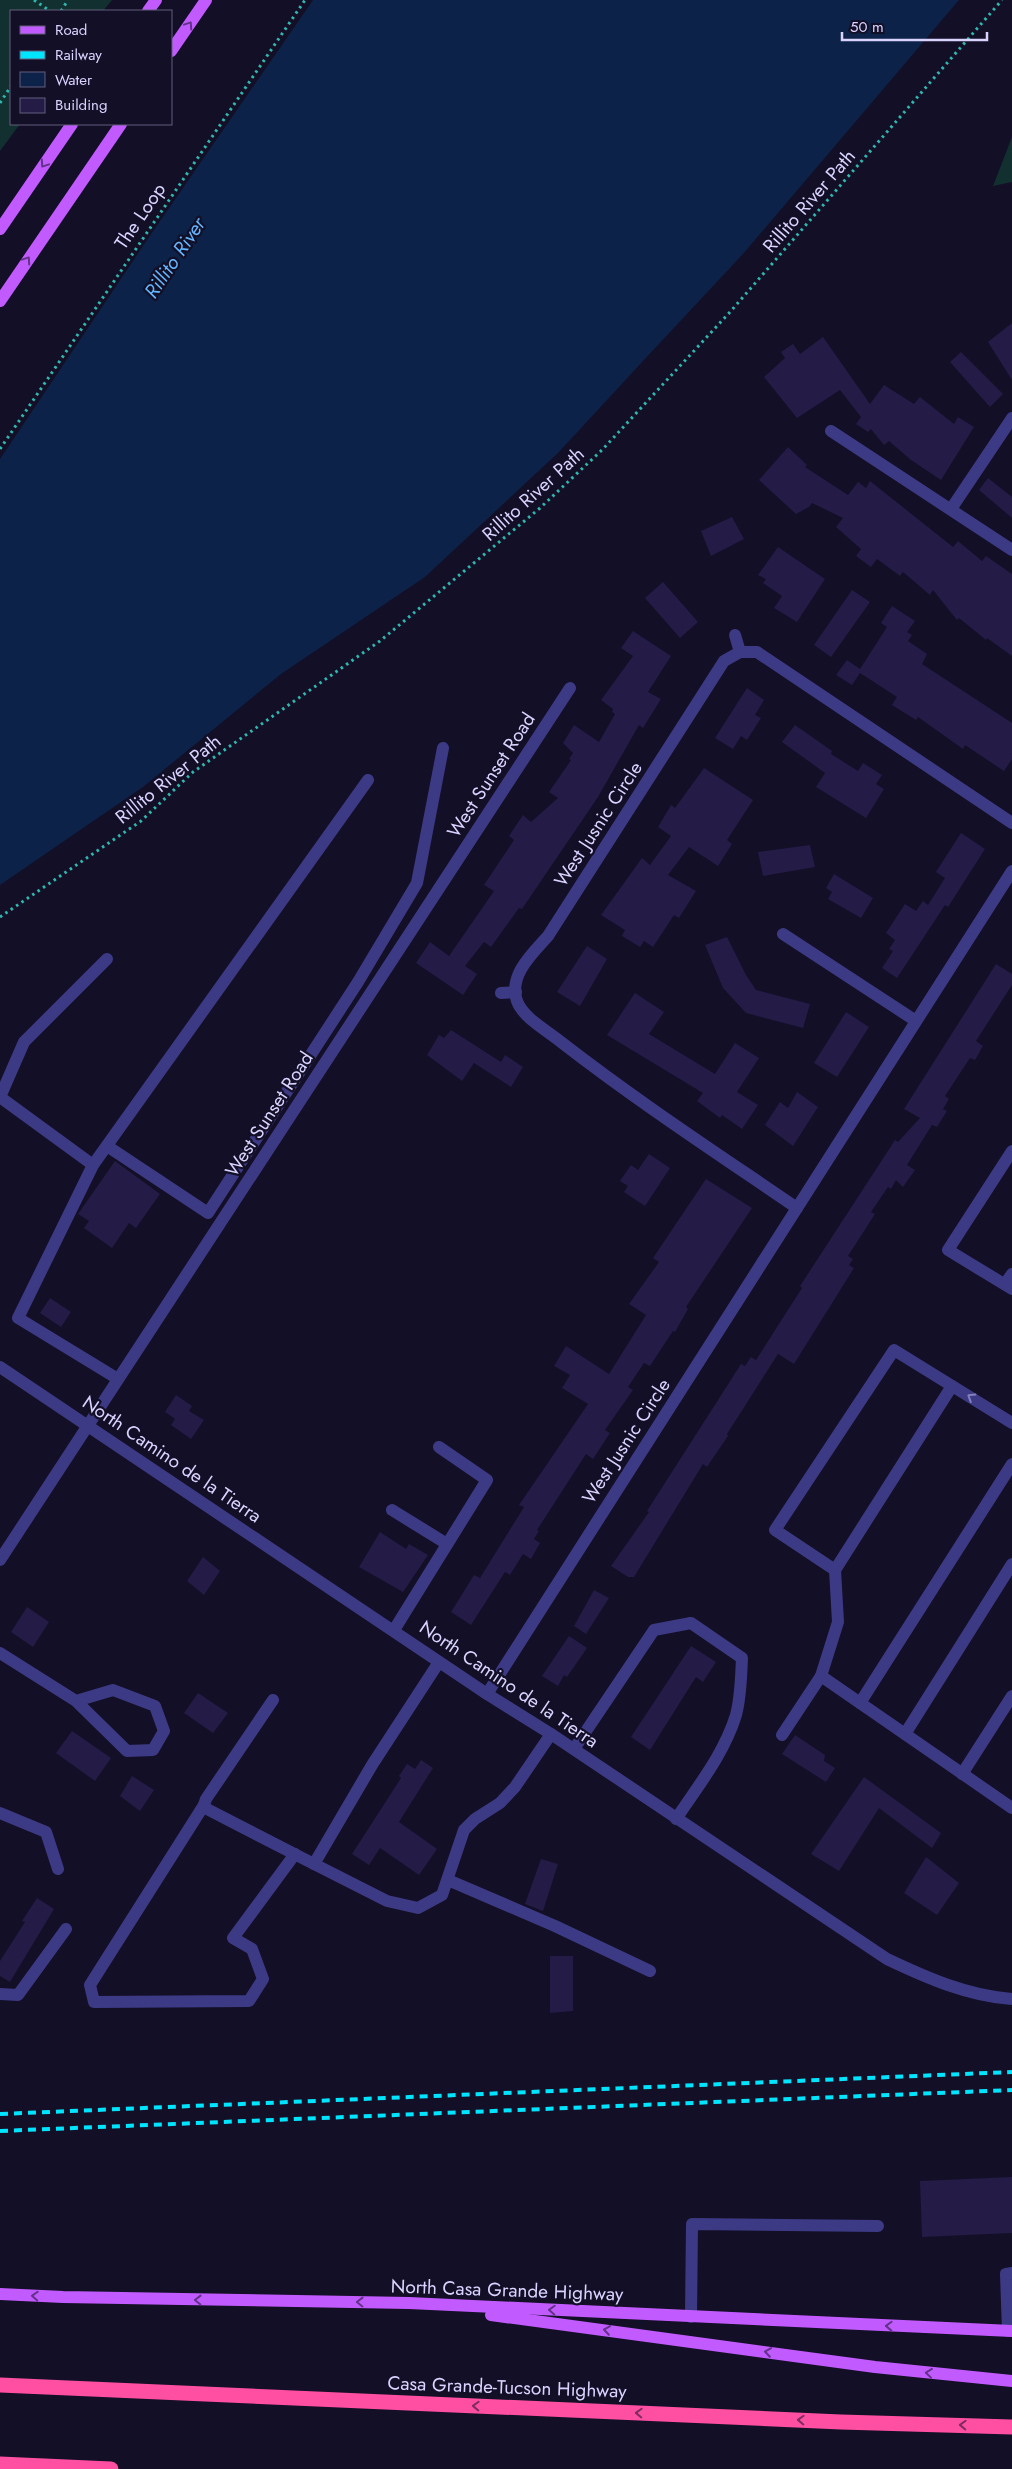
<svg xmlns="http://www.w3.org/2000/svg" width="1012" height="2469" viewBox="0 0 1012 2469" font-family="Jost,sans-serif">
  <rect width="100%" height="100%" fill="#130f26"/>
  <g fill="#12302f">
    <path d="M0 0H112L103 11H11V124H20L0 151Z"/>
    <path d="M1012 137V182L993 186Z"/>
  </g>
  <path fill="#0c2248" d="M313 0H959L743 254 644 360 558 453 425 577 281 674 143 787 0 885V459L149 237Z"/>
  <g fill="#241b47">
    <path d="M1012 323V380L988 342Z"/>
    <path d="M823 337 870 404 884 385 914 404 920 397 954 424 958 417 974 427 941 480 911 460 889 441 884 445 871 429 868 432 856 424 861 417 840 390 797 418 764 377 785 358 781 352 793 344 800 354Z"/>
    <path d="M961 352 1003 394 990 407 950 362Z"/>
    <path d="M788 447 807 465 805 467 848 495 858 482 866 488 870 481 953 547 958 541 982 561 986 556 1012 574V656L987 638 986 640 959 618 957 620 933 590 930 595 903 572 900 576 877 559 871 567 856 556 861 549 836 527 843 518 812 503 809 507 796 514 759 480Z"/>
    <path d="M988 478 1012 497V518L979 490Z"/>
    <path d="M732 517 744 539 711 556 701 531Z"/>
    <path d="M778 547 825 579 797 622 774 608 782 596 763 583 766 579 758 575Z"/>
    <path d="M663 582 698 622 680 638 645 598Z"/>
    <path d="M852 590 870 602 831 657 814 645Z"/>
    <path d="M892 606 915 621 907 632 912 635 908 641 927 654 922 664 1012 723V759L1004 771 965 745 963 749 918 717 916 720 892 705 897 697 860 673 852 685 836 675 847 660 860 669 887 627 881 623Z"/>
    <path d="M633 631 671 656 648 692 661 699 643 728 639 725 598 797 522 909 519 908 491 947 484 942 465 966 477 974 463 995 416 963 430 942 449 956 494 891 484 885 514 840 509 836 523 815 531 822 558 798 549 792 571 760 569 759 573 753 563 743 574 725 599 742 615 714 612 712 613 709 601 700 633 656 621 648Z"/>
    <path d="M747 688 764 700 755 715 761 718 747 740 741 736 733 749 715 738Z"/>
    <path d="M795 725 832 751 831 754 858 771 863 763 882 775 876 784 884 789 866 818 816 787 825 773 782 742Z"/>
    <path d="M704 768 753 800 727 840 732 844 718 866 689 847 668 875 696 891 679 918 674 915 653 947 644 941 640 947 622 936 625 930 601 915 642 858 650 865 671 836 658 827 671 805 675 808Z"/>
    <path d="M961 833 985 849 948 907 945 905 897 978 882 968 893 951 889 949 895 940 886 933 905 904 916 911 923 901 928 905 945 878 936 872Z"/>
    <path d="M810 845 815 867 763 876 758 852Z"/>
    <path d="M834 874 873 898 861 918 828 899 832 892 826 888Z"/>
    <path d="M727 937 746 975 756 990 810 1004 803 1028 746 1013 723 988 705 945Z"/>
    <path d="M587 946 607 959 580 1006 557 992Z"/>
    <path d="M996 964 1012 974V985L976 1041 983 1046 975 1060 970 1058 945 1096 949 1099 943 1109 947 1111 937 1127 932 1125 907 1165 915 1170 903 1187 896 1180 891 1189 888 1187 871 1212 875 1214 848 1256 853 1259 849 1265 854 1268 794 1364 778 1354 727 1434 728 1436 707 1467 703 1464 634 1577H628L611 1566 649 1512 647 1511 741 1364 745 1366 751 1357 756 1360 802 1288 800 1286 895 1140 898 1142 920 1118 904 1109Z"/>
    <path d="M635 993 664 1012 649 1034 715 1074 735 1043 759 1058 737 1092 758 1105 742 1129 722 1115 720 1118 697 1101 703 1093 607 1035Z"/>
    <path d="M846 1012 869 1027 837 1077 814 1063Z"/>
    <path d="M451 1030 501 1062 505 1055 523 1067 511 1087 474 1063 462 1081 427 1055 439 1035 444 1038Z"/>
    <path d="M797 1092 818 1107 793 1146 765 1125 780 1102 788 1108Z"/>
    <path d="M649 1154 670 1168 645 1206 624 1192 628 1186 620 1181 631 1165 638 1170Z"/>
    <path d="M115 1161 160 1194 136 1228 129 1223 112 1248 84 1228 89 1221 78 1214Z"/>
    <path d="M706 1179 752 1208 686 1307 688 1309 675 1332 673 1331 650 1366 644 1363 628 1387 633 1390 605 1430 610 1433 593 1459 586 1454 537 1530 539 1531 534 1539 540 1543 531 1559 523 1554 510 1575 505 1572 471 1625 451 1612 474 1575 480 1578 524 1507 519 1505 588 1404 562 1388 570 1375 554 1366 566 1346 609 1374 646 1315 629 1304 659 1262 653 1258Z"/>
    <path d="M50 1298 71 1312 61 1327 40 1313Z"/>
    <path d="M176 1395 192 1406 189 1411 204 1420 191 1439 171 1425 175 1419 165 1412Z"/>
    <path d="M380 1532 406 1549 409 1544 428 1555 403 1592 359 1567Z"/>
    <path d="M203 1557 220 1571 204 1595 187 1581Z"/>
    <path d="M594 1590 609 1598 586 1634 574 1626Z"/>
    <path d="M27 1607 49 1622 33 1647 11 1632Z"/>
    <path d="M569 1636 587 1648 567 1677 564 1675 558 1686 542 1676Z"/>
    <path d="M691 1646 716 1662 703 1682 696 1677 650 1750 631 1737Z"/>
    <path d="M198 1693 228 1713 213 1733 184 1713Z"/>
    <path d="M72 1731 111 1758 95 1781 56 1753Z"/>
    <path d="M795 1735 825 1755 824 1761 835 1768 826 1782 782 1754Z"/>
    <path d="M421 1760 433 1768 399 1822 437 1849 419 1875 380 1848 369 1865 352 1854 401 1778 399 1776 407 1764 415 1769Z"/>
    <path d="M132 1776 154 1790 140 1811 120 1796Z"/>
    <path d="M864 1777 941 1833 932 1848 879 1808 839 1871 811 1854Z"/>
    <path d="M926 1857 959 1883 937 1915 904 1893Z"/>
    <path d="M541 1859 558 1864 543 1911 525 1904Z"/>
    <path d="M37 1898 54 1909 10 1982 0 1976V1961L25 1922 22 1921Z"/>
    <path d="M550 1956H573V2011L550 2013Z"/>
    <path d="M1012 2177V2233L922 2237 920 2181Z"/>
  </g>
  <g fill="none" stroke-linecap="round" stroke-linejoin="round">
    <g stroke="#2fb8b0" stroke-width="3" stroke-dasharray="2.5 4" stroke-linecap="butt">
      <path d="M34 0 50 11"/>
      <path d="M61 11 68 0"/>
      <path d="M0 103 11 86"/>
      <path d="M0 449 305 0"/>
      <path d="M0 917 141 821 193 772 380 641 540 508 602 450 730 312 1002 0"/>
    </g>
    <g stroke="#3d3a85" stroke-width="12">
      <path d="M831 431 1012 550"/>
      <path d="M951 509 1012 418"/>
      <path d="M735 635 740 652"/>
      <path d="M783 934 916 1021"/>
      <path d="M501 993 516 992"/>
      <path d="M0 1097 24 1042 107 959"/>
      <path d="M0 1097 93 1165"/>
      <path d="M107 1146 208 1213 358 982 417 883 443 748"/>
      <path d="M1012 1151 948 1250 1012 1289"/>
      <path d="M797 1208C718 1154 637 1101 561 1042 548 1031 523 1018 517 1001 508 975 533 953 548 936L724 661 740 652H757L1012 823"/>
      <path d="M1005 1284 1012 1274"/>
      <path d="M0 1367 487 1694 551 1734 887 1959C927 1978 968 1996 1012 1999"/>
      <path d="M118 1379 18 1318 93 1165 368 780"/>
      <path d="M392 1510 447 1544"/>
      <path d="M0 1560 570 688"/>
      <path d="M835 1570 952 1386"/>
      <path d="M394 1630 487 1480 439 1447"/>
      <path d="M0 1653 76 1701 127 1751 153 1750 164 1731 155 1706 113 1690 76 1701"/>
      <path d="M439 1662 372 1765 314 1864 387 1901 418 1908 442 1895 464 1830 475 1819 500 1803 515 1787 551 1734"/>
      <path d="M821 1676 838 1622 835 1570 775 1530 894 1350 1012 1423"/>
      <path d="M487 1694 1012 871"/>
      <path d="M273 1700 206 1799 204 1805 207 1809 314 1864"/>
      <path d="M860 1703 1012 1464"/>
      <path d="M905 1734 1012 1564"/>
      <path d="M782 1735 821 1676 1012 1808"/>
      <path d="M574 1749 654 1630 691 1623 742 1658C741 1677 741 1696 736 1715 724 1754 698 1786 676 1819"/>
      <path d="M962 1774 1012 1696"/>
      <path d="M204 1805 90 1985 94 2002 249 2001 263 1979 252 1949 233 1938 295 1854"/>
      <path d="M0 1813 46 1832 58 1869"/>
      <path d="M448 1880 555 1926 650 1971"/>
      <path d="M0 1994 18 1995 66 1929"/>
      <path d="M691 2317 692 2224 878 2226"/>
      <path d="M1008 2331 1006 2274 1012 2273"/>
    </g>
    <g stroke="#c25bff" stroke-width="12">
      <path d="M148 11 156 0"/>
      <path d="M171 51 206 0"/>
      <path d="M0 229 72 124"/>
      <path d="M0 301 121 124"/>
      <path d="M0 2294 63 2297 409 2303 1012 2331"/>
      <path d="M491 2315 875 2367 1012 2381"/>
    </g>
    <g stroke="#ff4fa3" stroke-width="15">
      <path d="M0 2385 841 2422 1012 2427"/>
      <path d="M0 2464 111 2469"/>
    </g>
    <g stroke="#00e5ff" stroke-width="4" stroke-dasharray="8 6" stroke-linecap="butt">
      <path d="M0 2114 1012 2072"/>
      <path d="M0 2131 1012 2090"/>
    </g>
  </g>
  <defs><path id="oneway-chevron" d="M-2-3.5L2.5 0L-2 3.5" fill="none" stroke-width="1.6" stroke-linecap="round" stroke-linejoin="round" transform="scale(1.25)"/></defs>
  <g stroke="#623188">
    <use href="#oneway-chevron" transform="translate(189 25) rotate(-56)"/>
    <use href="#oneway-chevron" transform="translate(44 164) rotate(124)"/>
    <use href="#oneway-chevron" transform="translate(27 260) rotate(-56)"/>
    <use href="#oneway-chevron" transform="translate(35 2296) rotate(-177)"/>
    <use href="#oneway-chevron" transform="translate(198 2300) rotate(-179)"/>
    <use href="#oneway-chevron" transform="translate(360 2302) rotate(-179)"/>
    <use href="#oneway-chevron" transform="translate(552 2310) rotate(-177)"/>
    <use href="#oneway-chevron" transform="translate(889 2326) rotate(-178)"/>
    <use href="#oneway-chevron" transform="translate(607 2330) rotate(-172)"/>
    <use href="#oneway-chevron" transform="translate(768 2352) rotate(-172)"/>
    <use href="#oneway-chevron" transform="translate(929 2373) rotate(-174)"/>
  </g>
  <use stroke="#837fbc" href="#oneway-chevron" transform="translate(971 1397) rotate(-148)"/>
  <g stroke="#7d2c5e">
    <use href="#oneway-chevron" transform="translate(476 2406) rotate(-178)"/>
    <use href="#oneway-chevron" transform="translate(639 2413) rotate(-178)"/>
    <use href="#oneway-chevron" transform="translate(801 2420) rotate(-178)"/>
    <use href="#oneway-chevron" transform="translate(963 2425) rotate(-178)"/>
  </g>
  <g text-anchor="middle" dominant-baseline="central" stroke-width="4.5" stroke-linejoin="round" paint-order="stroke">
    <g font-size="19" fill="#d9d4ff" stroke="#130f26">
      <text transform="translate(809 201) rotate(-49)">Rillito River Path</text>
      <text transform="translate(140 216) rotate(-56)">The Loop</text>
      <text transform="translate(533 494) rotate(-42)">Rillito River Path</text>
      <text transform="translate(491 775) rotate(-57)">West Sunset Road</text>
      <text transform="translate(168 779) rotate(-39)">Rillito River Path</text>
      <text transform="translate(598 824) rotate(-57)">West Jusnic Circle</text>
      <text transform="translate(269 1114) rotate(-57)">West Sunset Road</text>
      <text transform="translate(626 1441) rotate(-57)">West Jusnic Circle</text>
      <text transform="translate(172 1459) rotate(34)">North Camino de la Tierra</text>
      <text transform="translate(509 1684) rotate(34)">North Camino de la Tierra</text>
      <text transform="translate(507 2290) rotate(2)">North Casa Grande Highway</text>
      <text transform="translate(507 2387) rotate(2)">Casa Grande-Tucson Highway</text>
    </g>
    <g font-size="20" font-style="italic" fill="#62b6ff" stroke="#130f26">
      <text transform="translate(175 258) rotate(-56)">Rillito River</text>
    </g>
  </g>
  <rect x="10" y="10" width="162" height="115" fill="#130f26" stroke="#625e7d"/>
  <rect x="20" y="26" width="25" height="8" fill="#c25bff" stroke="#625e7d"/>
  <text x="55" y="35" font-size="15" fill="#d9d4ff">Road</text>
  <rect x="20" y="51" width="25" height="8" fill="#00e5ff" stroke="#625e7d"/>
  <text x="55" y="60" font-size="15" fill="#d9d4ff">Railway</text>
  <rect x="20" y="72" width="25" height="15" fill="#0c2248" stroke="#625e7d"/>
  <text x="55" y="85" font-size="15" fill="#d9d4ff">Water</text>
  <rect x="20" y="98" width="25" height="15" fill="#241b47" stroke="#625e7d"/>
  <text x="55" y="110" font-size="15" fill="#d9d4ff">Building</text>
  <path d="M842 32v8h145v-8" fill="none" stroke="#d9d4ff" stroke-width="2.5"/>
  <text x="850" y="32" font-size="15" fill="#d9d4ff" stroke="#130f26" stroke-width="4" paint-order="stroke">50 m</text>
</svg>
